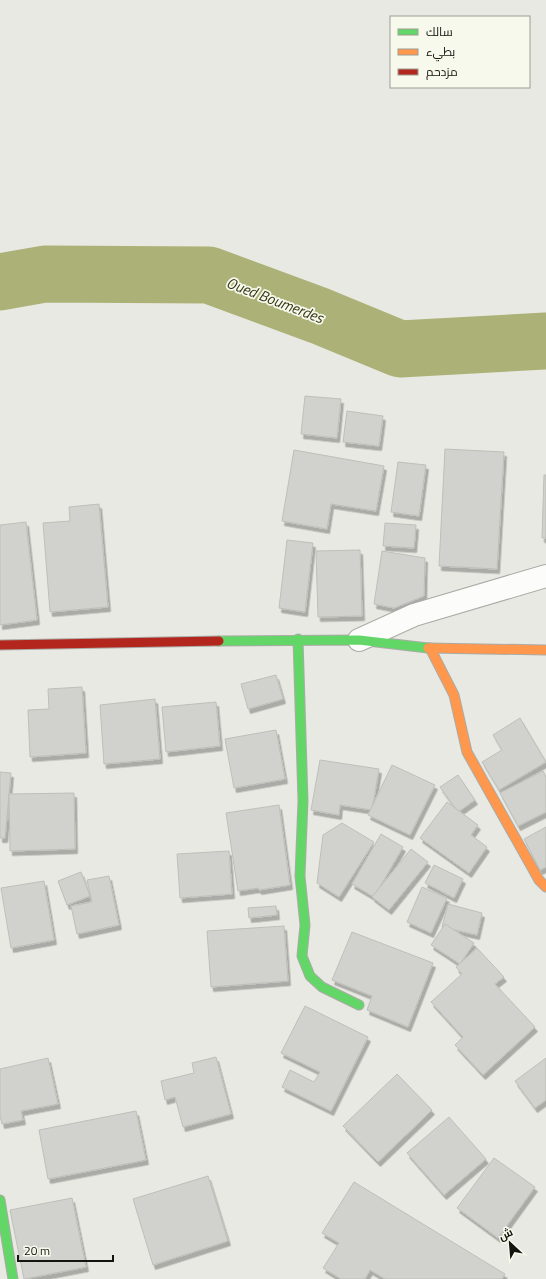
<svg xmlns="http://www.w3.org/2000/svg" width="546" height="1279" viewBox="0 0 546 1279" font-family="'Titillium Web',Cairo,sans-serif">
  <defs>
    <filter id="shadow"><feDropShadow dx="2.5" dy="4.5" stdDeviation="0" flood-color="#0004"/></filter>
  </defs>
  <rect width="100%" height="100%" fill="#e8e9e2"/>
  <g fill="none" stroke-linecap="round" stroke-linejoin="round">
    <path stroke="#acb277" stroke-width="57" d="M0 282 45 274 209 275 320 316 400 349 546 341"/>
  </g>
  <g fill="#d1d2cd" stroke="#bebfb9" filter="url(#shadow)">
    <path d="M305 396 341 399 337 438 301 434Z"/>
    <path d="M347 411 383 416 379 446 343 442Z"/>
    <path d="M445 449 504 452 497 569 439 566Z"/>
    <path d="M294 450 384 466 376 511 331 504 327 529 282 521Z"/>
    <path d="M398 462 426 465 419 516 391 512Z"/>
    <path d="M544 475H546V538H542Z"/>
    <path d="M99 504 108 607 50 612 43 523 70 521 69 507Z"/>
    <path d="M26 522 37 620 0 625V525Z"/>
    <path d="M385 523 416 525 414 548 383 546Z"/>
    <path d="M287 540 313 543 305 612 279 608Z"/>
    <path d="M360 550 362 616 318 617 316 551Z"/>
    <path d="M382 551 425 558 424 596 394 608 374 604Z"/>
    <path d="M276 675 283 699 248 709 241 684Z"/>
    <path d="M82 687 86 753 30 757 28 710 49 709 48 689Z"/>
    <path d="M155 699 160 759 104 764 100 705Z"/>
    <path d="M216 702 220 746 166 752 162 707Z"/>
    <path d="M520 718 546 762 499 790 482 762 502 750 493 735Z"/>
    <path d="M276 730 285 779 234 788 225 739Z"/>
    <path d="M320 760 379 769 372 810 340 805 339 815 311 810Z"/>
    <path d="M392 765 435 785 410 835 368 815Z"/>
    <path d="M543 771 546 777V812L518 826 500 793Z"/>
    <path d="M0 772 11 773 5 838H0Z"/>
    <path d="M458 775 475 800 458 812 440 787Z"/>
    <path d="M74 793 75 849 10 851 9 794Z"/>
    <path d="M447 802 478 825 471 835 487 847 469 873 420 838Z"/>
    <path d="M279 805 290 885 259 890 258 888 238 891 226 813Z"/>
    <path d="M342 823 374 842 339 897 317 883 323 835Z"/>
    <path d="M546 827V867L540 870 524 839Z"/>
    <path d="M381 834 403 847 374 897 352 884Z"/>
    <path d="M411 849 428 862 389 910 372 897Z"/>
    <path d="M229 851 232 894 180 898 177 854Z"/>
    <path d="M434 865 463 879 454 898 425 883Z"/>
    <path d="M81 872 90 896 67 905 58 881Z"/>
    <path d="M109 876 119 925 77 934 71 906 92 902 87 880Z"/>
    <path d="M44 881 54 940 11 948 1 888Z"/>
    <path d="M422 887 447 898 431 933 407 922Z"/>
    <path d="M448 904 482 913 477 935 442 927Z"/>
    <path d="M276 906 277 915 249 918 248 908Z"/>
    <path d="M445 924 474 943 460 964 431 945Z"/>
    <path d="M284 926 288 981 211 987 207 931Z"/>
    <path d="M352 932 433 963 408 1027 367 1010 372 996 332 980Z"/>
    <path d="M477 948 504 977 495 984 535 1027 483 1075 455 1045 463 1037 431 1002 462 974 456 967Z"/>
    <path d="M305 1006 368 1037 331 1111 282 1087 290 1070 314 1082 320 1072 281 1053Z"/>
    <path d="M216 1057 231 1114 183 1127 175 1097 165 1100 161 1081 194 1073 192 1063Z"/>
    <path d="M48 1058 58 1104 21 1111 23 1120 2 1124 0 1116V1069Z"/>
    <path d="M546 1058V1100L535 1108 515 1081Z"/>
    <path d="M397 1074 432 1110 378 1162 343 1126Z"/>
    <path d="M136 1111 146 1160 48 1179 39 1130Z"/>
    <path d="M449 1117 486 1159 444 1195 407 1153Z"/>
    <path d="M494 1158 535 1187 498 1238 457 1208Z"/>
    <path d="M208 1176 228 1241 153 1265 133 1199Z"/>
    <path d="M354 1182 505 1274 502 1279H385L370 1270 365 1279H341L323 1268 339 1243 322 1233Z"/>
    <path d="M72 1198 86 1267 24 1279 10 1210Z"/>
  </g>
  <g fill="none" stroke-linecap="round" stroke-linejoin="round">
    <g stroke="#ababa7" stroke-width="24">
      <path id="street" d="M359 640 414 615 546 576"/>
    </g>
    <g stroke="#ababa7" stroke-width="11">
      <g id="fast">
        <path d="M298 639 303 801 300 876 305 925 302 956 310 976 322 987 359 1005"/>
        <path d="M219 641 359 640 428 648"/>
        <path d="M0 1200 13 1279"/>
      </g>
    </g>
    <g stroke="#ababa7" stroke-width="11">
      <g id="slow">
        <path d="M428 648 546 650"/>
        <path d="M430 648 454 695 467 752 539 880 546 887"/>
      </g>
    </g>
    <g stroke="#ababa7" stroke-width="11">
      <path id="jam" d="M0 645 219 641"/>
    </g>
    <use href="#street" stroke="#fcfcfb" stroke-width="22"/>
    <use href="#fast" stroke="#63d668" stroke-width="9"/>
    <use href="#slow" stroke="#ff974d" stroke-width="9"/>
    <use href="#jam" stroke="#b3261e" stroke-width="9"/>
  </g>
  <g text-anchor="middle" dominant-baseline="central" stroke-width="3.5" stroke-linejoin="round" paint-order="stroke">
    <g font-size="15" font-style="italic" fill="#343714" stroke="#f7f9ec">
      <text transform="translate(275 300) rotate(21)">Oued Boumerdes</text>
    </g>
  </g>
  <rect x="390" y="16" width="140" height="72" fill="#f7f9ec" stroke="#9c9d94"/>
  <rect x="398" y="29" width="20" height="6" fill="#63d668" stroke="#9c9d94"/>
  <text x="426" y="36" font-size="12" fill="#13140f">سالك</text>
  <rect x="398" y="49" width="20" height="6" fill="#ff974d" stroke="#9c9d94"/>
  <text x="426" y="56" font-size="12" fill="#13140f">بطيء</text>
  <rect x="398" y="69" width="20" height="6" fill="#b3261e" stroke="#9c9d94"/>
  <text x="426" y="76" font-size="12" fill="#13140f">مزدحم</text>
  <g transform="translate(510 1243) rotate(334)" stroke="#f7f9ec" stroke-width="3" paint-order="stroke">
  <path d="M0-3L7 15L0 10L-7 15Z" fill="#13140f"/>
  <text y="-6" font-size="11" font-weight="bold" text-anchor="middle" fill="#13140f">ش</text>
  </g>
  <path d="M18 1255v6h95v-6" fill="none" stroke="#13140f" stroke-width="2"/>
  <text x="24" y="1255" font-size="12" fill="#13140f" stroke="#f7f9ec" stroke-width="3" paint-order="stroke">20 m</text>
</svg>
